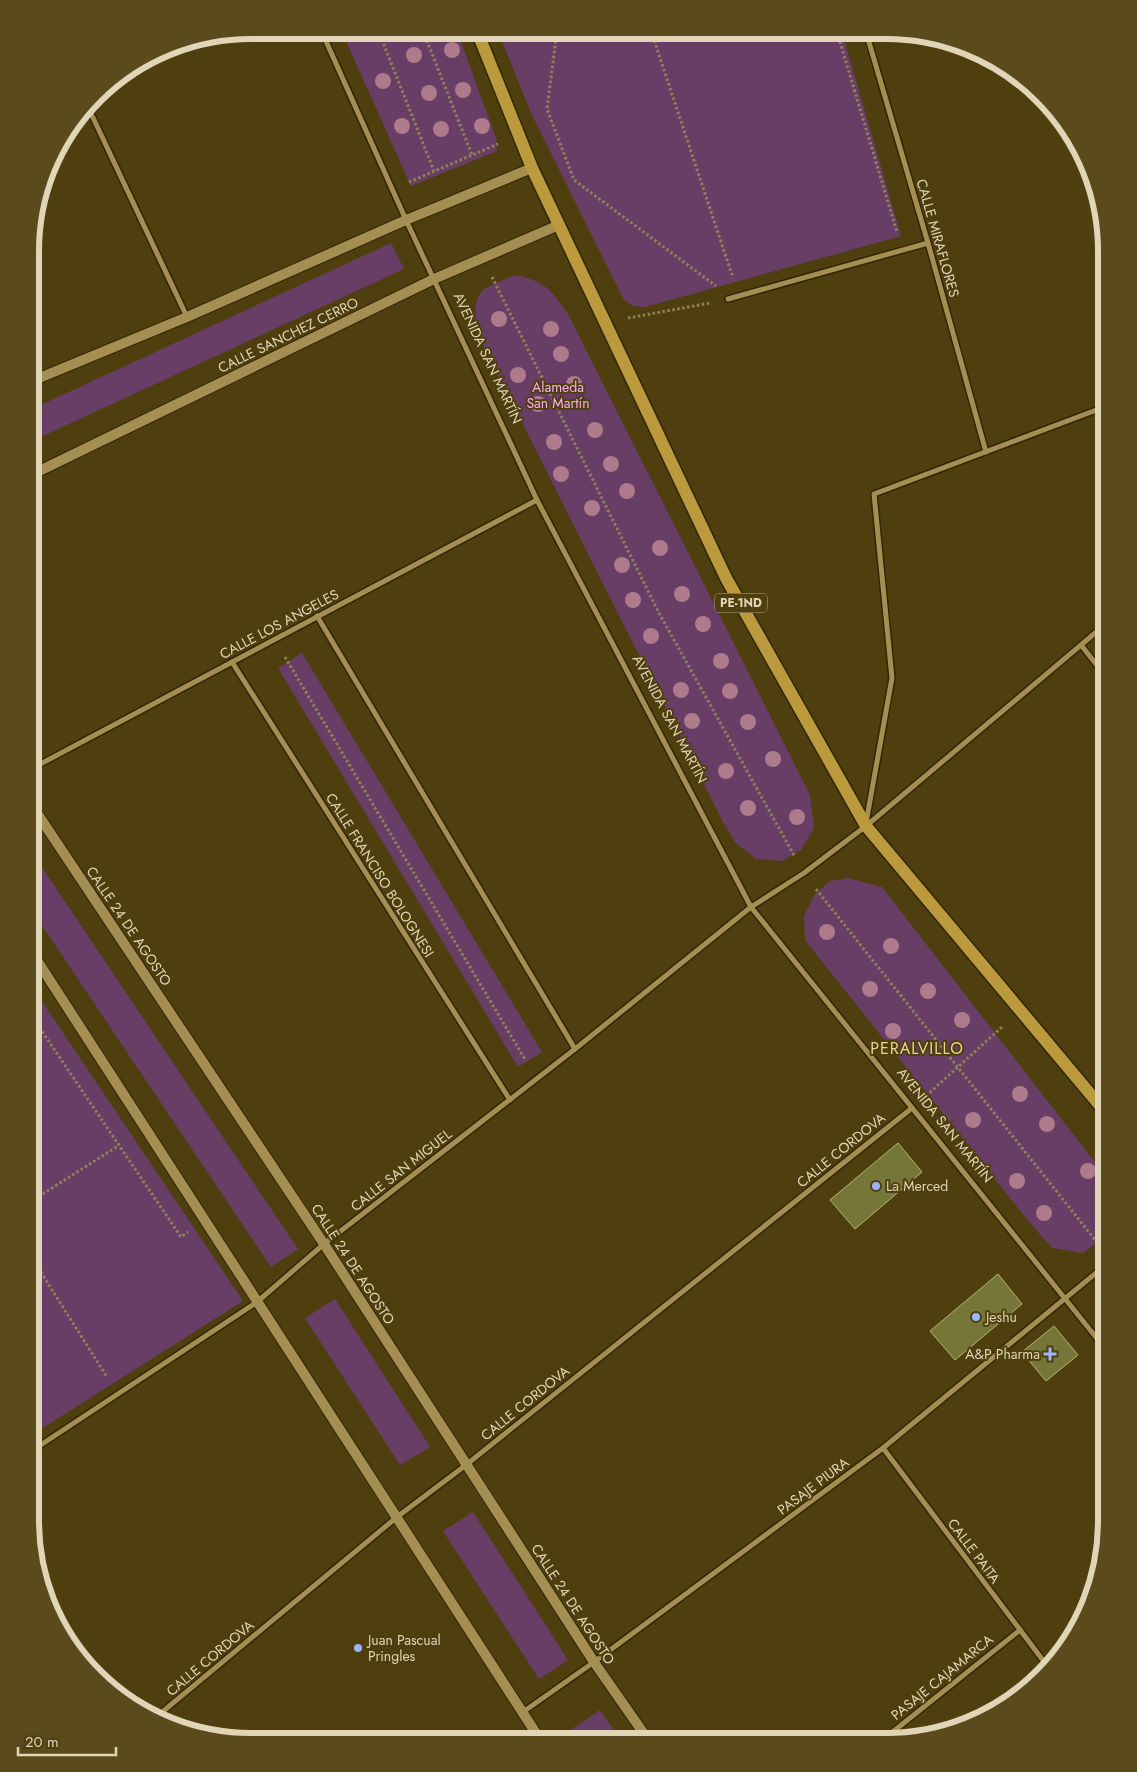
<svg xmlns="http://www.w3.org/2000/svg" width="1137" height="1772" viewBox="0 0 1137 1772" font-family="Jost,sans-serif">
  <rect width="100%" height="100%" fill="#4f3f0e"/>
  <g fill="#683e66">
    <path d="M341 30 457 31 496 138 497 151 411 186Z"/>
    <path d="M498 31 842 32 901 236 645 307 633 306 624 300 531 113Z"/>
    <path d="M391 243 404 269 32 441V409Z"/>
    <path d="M515 275C545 281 551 290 568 314L810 795 814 828 801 850 782 861 756 859 735 842 723 822 480 339C476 325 470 297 486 288 495 283 506 279 515 275Z"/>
    <path d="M302 653 542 1052 518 1067 278 668Z"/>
    <path d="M31 851 298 1249 271 1267 31 909Z"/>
    <path d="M848 878 882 887 1107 1178V1234L1083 1253 1052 1248 1030 1223 805 940 804 916 814 895 830 881Z"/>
    <path d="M31 985 243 1301 30 1436Z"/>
    <path d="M335 1299 430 1447 400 1465 305 1318Z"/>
    <path d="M473 1512 568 1660 539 1679 443 1531Z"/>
    <path d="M600 1710 621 1741H580L572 1729Z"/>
  </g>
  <g fill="#767638" stroke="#b3b474">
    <path d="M898 1143 922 1172 855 1229 830 1200Z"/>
    <path d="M998 1274 1022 1304 955 1360 930 1331Z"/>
    <path d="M1054 1326 1078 1355 1046 1381 1022 1352Z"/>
  </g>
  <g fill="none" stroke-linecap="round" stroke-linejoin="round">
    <g stroke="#322605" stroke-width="8">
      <g id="street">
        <path d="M321 30 406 220 537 500 751 907 1107 1351"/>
        <path d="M866 32 928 243 986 452"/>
        <path d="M88 107 187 317"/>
        <path d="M728 299 928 243"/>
        <path d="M317 616 575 1049"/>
        <path d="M1081 645 1107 678"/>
        <path d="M232 662 510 1100"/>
        <path d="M31 769 537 500"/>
        <path d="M866 823 892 678 874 494 1107 406"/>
        <path d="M883 1448 1048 1667"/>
        <path d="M30 1452 257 1302 324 1244 575 1049 751 907 804 873 866 826 1107 623"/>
        <path d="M523 1712 594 1662 883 1448 1107 1264"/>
        <path d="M155 1718 397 1517 466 1465 912 1108"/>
        <path d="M880 1742 1020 1630"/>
      </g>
    </g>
    <g stroke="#322605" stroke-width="12">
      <g id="secondary">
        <path d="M32 381 187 317 406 220 532 168"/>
        <path d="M31 475 434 279 559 225"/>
        <path d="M31 804 324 1244 594 1662 649 1741"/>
        <path d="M31 951 541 1741"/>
      </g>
    </g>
    <g stroke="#322605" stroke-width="15">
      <path id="primary" d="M477 31 532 168 726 578 866 826 1107 1114"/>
    </g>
    <g stroke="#8f8158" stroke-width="3" stroke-dasharray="2.5 2.5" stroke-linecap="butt">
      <path d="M378 30 434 171"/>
      <path d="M423 31 472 155"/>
      <path d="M557 31 547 109 574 180 716 286"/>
      <path d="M651 31 733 278"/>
      <path d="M837 32 897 232"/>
      <path d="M409 182 498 144"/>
      <path d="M492 277 659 613 795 857"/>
      <path d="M628 318 710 303"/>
      <path d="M285 657 526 1061"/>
      <path d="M816 889 1100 1246"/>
      <path d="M31 1015 181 1237 188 1232"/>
      <path d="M926 1096 1003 1026"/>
      <path d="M30 1202 118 1146"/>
      <path d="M30 1255 107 1377"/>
    </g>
    <use href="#street" stroke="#a58e51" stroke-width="5"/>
    <use href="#secondary" stroke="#a58e51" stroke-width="10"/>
    <use href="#primary" stroke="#bb9a3e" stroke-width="12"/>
  </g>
  <g fill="#ad7b8c">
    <circle cx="452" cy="50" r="8"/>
    <circle cx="414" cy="55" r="8"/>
    <circle cx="383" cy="81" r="8"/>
    <circle cx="463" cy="90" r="8"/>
    <circle cx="429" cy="93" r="8"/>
    <circle cx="402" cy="126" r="8"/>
    <circle cx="482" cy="126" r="8"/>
    <circle cx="441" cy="129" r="8"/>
    <circle cx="499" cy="319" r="8"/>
    <circle cx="551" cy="329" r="8"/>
    <circle cx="561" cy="354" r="8"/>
    <circle cx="518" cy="375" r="8"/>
    <circle cx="574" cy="384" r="8"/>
    <circle cx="538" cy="404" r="8"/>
    <circle cx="595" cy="430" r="8"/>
    <circle cx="554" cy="442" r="8"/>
    <circle cx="611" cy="464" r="8"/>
    <circle cx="561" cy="474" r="8"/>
    <circle cx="627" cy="491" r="8"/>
    <circle cx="592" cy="508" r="8"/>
    <circle cx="660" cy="548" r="8"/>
    <circle cx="622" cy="565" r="8"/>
    <circle cx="682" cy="594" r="8"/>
    <circle cx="633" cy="600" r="8"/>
    <circle cx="703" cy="624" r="8"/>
    <circle cx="651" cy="636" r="8"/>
    <circle cx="721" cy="661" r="8"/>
    <circle cx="681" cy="690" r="8"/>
    <circle cx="730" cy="691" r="8"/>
    <circle cx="692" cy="721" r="8"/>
    <circle cx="748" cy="722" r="8"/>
    <circle cx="773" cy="759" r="8"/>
    <circle cx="726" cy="771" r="8"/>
    <circle cx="748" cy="808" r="8"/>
    <circle cx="797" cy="817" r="8"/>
    <circle cx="827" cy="932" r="8"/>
    <circle cx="891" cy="946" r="8"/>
    <circle cx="870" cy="989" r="8"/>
    <circle cx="928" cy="991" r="8"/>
    <circle cx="962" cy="1020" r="8"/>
    <circle cx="893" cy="1031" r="8"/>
    <circle cx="1020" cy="1094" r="8"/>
    <circle cx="973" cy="1120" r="8"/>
    <circle cx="1047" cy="1124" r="8"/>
    <circle cx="1088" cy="1171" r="8"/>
    <circle cx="1017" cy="1181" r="8"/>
    <circle cx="1044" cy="1213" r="8"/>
  </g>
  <g fill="#9bb5fd" stroke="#4f3f0e" stroke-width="2">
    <circle cx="876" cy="1186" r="5"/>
    <circle cx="976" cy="1317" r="5"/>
    <path d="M1047.5 1346.5h5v5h5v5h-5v5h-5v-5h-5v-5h5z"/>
    <circle cx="358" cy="1648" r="5"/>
  </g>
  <g text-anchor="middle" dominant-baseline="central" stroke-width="4" stroke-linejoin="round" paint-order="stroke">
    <rect fill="#4f3f0e" stroke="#b5a884" stroke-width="1" x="715" y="593.5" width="52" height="19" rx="4"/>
    <g font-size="12" font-weight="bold" fill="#e1d5b7">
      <text x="741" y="603">PE-1ND</text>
    </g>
    <g font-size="14" fill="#e1d5b7" stroke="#4f3f0e">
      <text transform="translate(938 238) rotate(74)">CALLE MIRAFLORES</text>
      <text transform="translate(288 335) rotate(-26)">CALLE SANCHEZ CERRO</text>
      <text transform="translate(488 358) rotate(65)">AVENIDA SAN MARTÍN</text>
      <text transform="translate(279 624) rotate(-28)">CALLE LOS ANGELES</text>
      <text transform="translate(670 719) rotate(62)">AVENIDA SAN MARTÍN</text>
      <text transform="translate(380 875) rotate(58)">CALLE FRANCISO BOLOGNESI</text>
      <text transform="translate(129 926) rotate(56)">CALLE 24 DE AGOSTO</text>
      <text transform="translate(945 1125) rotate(51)">AVENIDA SAN MARTÍN</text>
      <text transform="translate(841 1150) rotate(-39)">CALLE CORDOVA</text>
      <text transform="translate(401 1170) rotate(-38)">CALLE SAN MIGUEL</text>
      <text transform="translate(353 1264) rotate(57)">CALLE 24 DE AGOSTO</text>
      <text transform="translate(525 1403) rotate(-39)">CALLE CORDOVA</text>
      <text transform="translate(813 1486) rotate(-37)">PASAJE PIURA</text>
      <text transform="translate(974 1551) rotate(53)">CALLE PAITA</text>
      <text transform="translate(573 1604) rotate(57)">CALLE 24 DE AGOSTO</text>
      <text transform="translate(210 1658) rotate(-40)">CALLE CORDOVA</text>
      <text transform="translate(942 1677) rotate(-39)">PASAJE CAJAMARCA</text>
    </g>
    <g font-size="14" fill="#faacf4" stroke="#4f3f0e">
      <text x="558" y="387">Alameda<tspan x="558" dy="16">San Martín</tspan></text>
    </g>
    <g font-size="14" fill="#e1d5b7" stroke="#4f3f0e" text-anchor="start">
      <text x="886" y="1186">La Merced</text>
      <text x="986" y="1317">Jeshu</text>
      <text x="1040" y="1354" text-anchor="end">A&amp;P Pharma</text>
      <text x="368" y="1640">Juan Pascual<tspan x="368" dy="16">Pringles</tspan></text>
    </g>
    <g font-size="16" letter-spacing="1" fill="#edd495" stroke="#4f3f0e">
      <text x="917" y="1048">PERALVILLO</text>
    </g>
  </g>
  <path d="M0 0H1137V1772H0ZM251 39H886A212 212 0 0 1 1098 251V1521A212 212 0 0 1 886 1733H251A212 212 0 0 1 39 1521V251A212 212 0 0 1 251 39Z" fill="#5b4b1c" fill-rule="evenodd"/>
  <path fill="none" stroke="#e1d5b7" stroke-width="6" d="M251 39H886A212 212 0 0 1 1098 251V1521A212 212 0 0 1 886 1733H251A212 212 0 0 1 39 1521V251A212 212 0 0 1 251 39Z"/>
  <path d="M18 1747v8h98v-8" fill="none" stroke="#e1d5b7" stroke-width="2.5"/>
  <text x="25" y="1747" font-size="15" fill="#e1d5b7" stroke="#4f3f0e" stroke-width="4" paint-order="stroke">20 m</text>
</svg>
